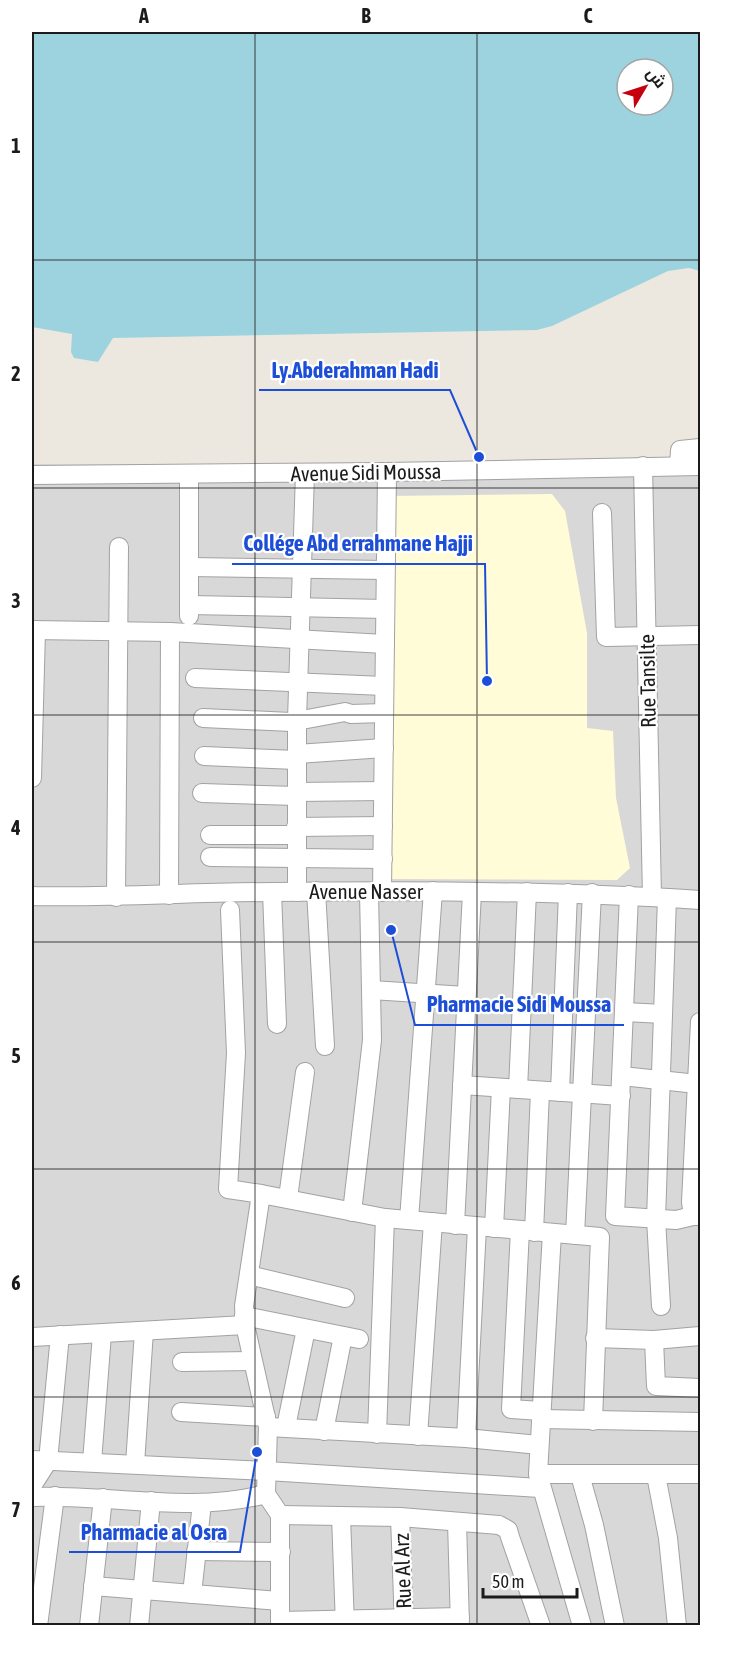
<svg xmlns="http://www.w3.org/2000/svg" width="732" height="1657" viewBox="0 0 732 1657" font-family="'Asap Condensed',Cairo,sans-serif">
  <rect width="100%" height="100%" fill="#ede8df"/>
  <path fill="#d9d8d8" d="M32 464 700 467V1625L32 1626Z"/>
  <path fill="#fffcd7" d="M552 494 565 511 587 633V728L613 731 616 798 630 868 617 880 385 879 387 496Z"/>
  <path fill="#9dd3de" fill-rule="evenodd" d="M32 32H700V271L689 268 668 271 552 326 537 330 113 338 98 362 74 358 71 352 72 334 32 327ZM627 69H663V105H627Z"/>
  <g fill="none" stroke-linecap="round" stroke-linejoin="round">
    <g stroke="#a2a2a2" stroke-width="20">
      <g id="minor">
        <path d="M643 466 652 897"/>
        <path d="M679 466 680 450 700 448"/>
        <path d="M32 475 387 472 700 466"/>
        <path d="M189 475V616"/>
        <path d="M602 513 606 637 700 635"/>
        <path d="M190 567 385 570"/>
        <path d="M189 605 385 609"/>
        <path d="M32 630 170 632 385 644"/>
        <path d="M195 678 384 686"/>
        <path d="M203 718 291 722 345 712 351 714 384 713"/>
        <path d="M297 754 384 748"/>
        <path d="M204 756 296 760"/>
        <path d="M32 778 36 630"/>
        <path d="M296 792 383 791"/>
        <path d="M202 793 296 796"/>
        <path d="M296 827 383 826"/>
        <path d="M210 835H296"/>
        <path d="M210 857 383 859"/>
        <path d="M316 891 325 1046"/>
        <path d="M272 892 277 1024"/>
        <path d="M297 892V720L305 473"/>
        <path d="M382 892 387 472"/>
        <path d="M169 895 170 632"/>
        <path d="M629 895 615 1216 676 1220 693 1216"/>
        <path d="M32 896C112 898 192 892 273 892 415 890 558 891 700 900"/>
        <path d="M116 897 119 547"/>
        <path d="M230 910 236 1053 228 1189 261 1194 244 1306 245 1325 268 1427 266 1494 280 1515V1626"/>
        <path d="M371 990 466 996"/>
        <path d="M625 1012 663 1014"/>
        <path d="M700 1022 691 1202 693 1216H700"/>
        <path d="M622 1076 697 1084"/>
        <path d="M462 1085 621 1096"/>
        <path d="M518 1089 527 892"/>
        <path d="M560 1092 568 893"/>
        <path d="M261 1194 385 1218 600 1237 593 1421"/>
        <path d="M288 1198 305 1072"/>
        <path d="M352 1212 372 1040 369 892"/>
        <path d="M409 1220 433 891"/>
        <path d="M455 1225 472 892"/>
        <path d="M494 1228 501 1088"/>
        <path d="M520 1230 511 1409 541 1411"/>
        <path d="M534 1232 540 1091"/>
        <path d="M552 1233 538 1474 582 1626"/>
        <path d="M575 1235 592 893"/>
        <path d="M249 1275 345 1298"/>
        <path d="M661 1306 656 1219 667 898"/>
        <path d="M244 1316 359 1339"/>
        <path d="M32 1337 245 1325"/>
        <path d="M595 1338 654 1340 700 1336"/>
        <path d="M654 1340 656 1386 700 1388"/>
        <path d="M182 1362 252 1361"/>
        <path d="M181 1412 266 1417"/>
        <path d="M541 1419 700 1422"/>
        <path d="M268 1427 466 1438 539 1445"/>
        <path d="M286 1427 306 1329"/>
        <path d="M324 1431 343 1336"/>
        <path d="M377 1434 385 1218"/>
        <path d="M418 1436 433 1222"/>
        <path d="M466 1438 477 1227"/>
        <path d="M32 1460 267 1471 540 1488"/>
        <path d="M92 1462 102 1334"/>
        <path d="M135 1464 144 1331"/>
        <path d="M538 1474H700"/>
        <path d="M580 1475 594 1525 615 1626"/>
        <path d="M656 1475 668 1538 677 1626"/>
        <path d="M32 1486 48 1461 60 1335"/>
        <path d="M32 1497C109 1494 190 1514 266 1494"/>
        <path d="M280 1515 400 1517 499 1525 508 1530 510 1537 541 1626"/>
        <path d="M341 1516 345 1626"/>
        <path d="M400 1517 404 1626"/>
        <path d="M457 1522 460 1626"/>
        <path d="M196 1551 281 1552"/>
        <path d="M93 1586 280 1601"/>
        <path d="M192 1594 202 1503"/>
        <path d="M280 1621 460 1617"/>
        <path d="M38 1626 55 1496"/>
        <path d="M89 1626 103 1498"/>
        <path d="M139 1626 151 1501"/>
      </g>
    </g>
    <use href="#minor" stroke="#fff" stroke-width="18"/>
  </g>
  <path fill="none" stroke="#1b1b1b" stroke-width="1.5" stroke-opacity="0.55" d="M255 32V1626M477 32V1626M32 260H700M32 488H700M32 715H700M32 942H700M32 1169H700M32 1397H700"/>
  <g text-anchor="middle" dominant-baseline="central" stroke-width="4.5" stroke-linejoin="round" paint-order="stroke">
    <g font-size="21" fill="#1b1b1b" stroke="#fff">
      <text transform="translate(366 472) rotate(-1)">Avenue Sidi Moussa</text>
      <text transform="translate(647 681) rotate(-91)">Rue Tansilte</text>
      <text x="366" y="891">Avenue Nasser</text>
      <text transform="translate(402 1571) rotate(-92)">Rue Al Arz</text>
    </g>
  </g>
  <path fill="none" stroke="#1d4ed8" stroke-width="2" d="M479 457L450 390H259M487 681L485 564H232M391 930L415 1025H624M257 1452L240 1552H69"/>
  <g fill="#1d4ed8" stroke="#fff" stroke-width="2">
    <circle cx="479" cy="457" r="6"/>
    <circle cx="487" cy="681" r="6"/>
    <circle cx="391" cy="930" r="6"/>
    <circle cx="257" cy="1452" r="6"/>
  </g>
  <g font-size="22" text-anchor="middle" font-weight="bold" fill="#1d4ed8" stroke="#fff" stroke-width="4.5" stroke-linejoin="round" paint-order="stroke">
    <text x="355" y="378">Ly.Abderahman Hadi</text>
    <text x="358" y="551">Collége Abd errahmane Hajji</text>
    <text x="519" y="1012">Pharmacie Sidi Moussa</text>
    <text x="154" y="1540">Pharmacie al Osra</text>
  </g>
  <rect width="732" height="1657" fill="none" stroke="#ffffff" stroke-width="66"/>
  <g transform="translate(645 87) rotate(51)"><circle r="28" fill="#ffffff" stroke="#a4a4a4" stroke-width="1.5"/>
  <path d="M0-4.5L10 22L0 15L-10 22Z" fill="#c6000d"/>
  <text y="-9" font-size="16" font-weight="bold" text-anchor="middle" fill="#1b1b1b">ش</text>
  </g>
  <path d="M483 1588v9h94v-9" fill="none" stroke="#1b1b1b" stroke-width="3"/>
  <text x="492" y="1588" font-size="18" fill="#1b1b1b" stroke="#ffffff" stroke-width="4.5" paint-order="stroke">50 m</text>
  <rect x="33" y="33" width="666" height="1591" fill="none" stroke="#1b1b1b" stroke-width="2"/>
  <g font-size="20" text-anchor="middle" font-weight="bold" fill="#1b1b1b">
    <text x="144" y="23">A</text>
    <text x="366" y="23">B</text>
    <text x="588" y="23">C</text>
    <text x="16" y="153">1</text>
    <text x="16" y="381">2</text>
    <text x="16" y="608">3</text>
    <text x="16" y="835">4</text>
    <text x="16" y="1063">5</text>
    <text x="16" y="1290">6</text>
    <text x="16" y="1517">7</text>
  </g>
</svg>
